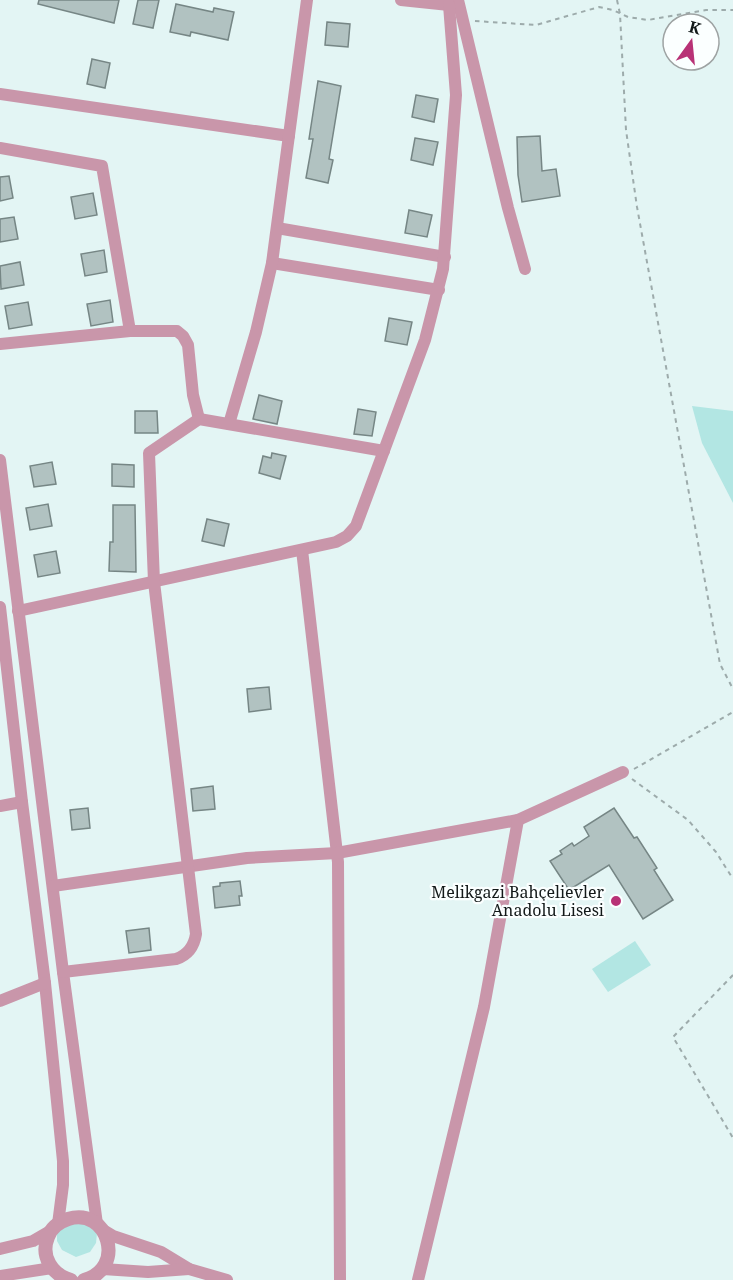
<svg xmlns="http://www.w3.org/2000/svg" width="733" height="1280" viewBox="0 0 733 1280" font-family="'Noto Serif',serif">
  <rect width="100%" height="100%" fill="#e3f5f4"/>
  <g fill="#b2e6e3">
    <path d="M692 406 733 411V503L702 443Z"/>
    <path d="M635 941 651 965 608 992 592 969Z"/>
    <path d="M78 1217 97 1233 96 1243 90 1252 76 1257 62 1250 57 1241V1231Z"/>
  </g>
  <g fill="#b1c2c1" stroke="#768685" stroke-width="1.5">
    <path d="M39 0H119L114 23 38 4Z"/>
    <path d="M138 0H159L153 28 133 24Z"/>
    <path d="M176 4 213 12 214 8 234 12 228 40 191 32 190 36 170 32Z"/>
    <path d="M327 22 350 24 348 47 325 45Z"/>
    <path d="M92 59 110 63 105 88 87 84Z"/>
    <path d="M318 81 341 86 329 159 333 160 328 183 306 178 313 139H309Z"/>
    <path d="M416 95 438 99 434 122 412 117Z"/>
    <path d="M540 136 542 171 556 169 560 196 522 202 518 175 517 137Z"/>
    <path d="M415 138 438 142 433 165 411 160Z"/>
    <path d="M9 176 13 198 0 201V177Z"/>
    <path d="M93 193 97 215 75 219 71 197Z"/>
    <path d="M409 210 432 215 427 237 405 233Z"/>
    <path d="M14 217 18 239 0 242V219Z"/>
    <path d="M104 250 107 272 85 276 81 254Z"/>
    <path d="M20 262 24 285 1 289 0 266Z"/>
    <path d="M110 300 113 322 91 326 87 304Z"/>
    <path d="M28 302 32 325 9 329 5 306Z"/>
    <path d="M389 318 412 322 407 345 385 341Z"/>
    <path d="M259 395 282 401 277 424 253 419Z"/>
    <path d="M358 409 376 412 372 436 354 434Z"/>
    <path d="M135 411H157L158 433H135Z"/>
    <path d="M272 453 286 456 280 479 259 473 263 456 271 458Z"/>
    <path d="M52 462 56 484 34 487 30 466Z"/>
    <path d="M112 464 134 465V487L112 486Z"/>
    <path d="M48 504 52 526 30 530 26 508Z"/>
    <path d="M113 505H135L136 572 109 571 110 542H113Z"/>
    <path d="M207 519 229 524 224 546 202 541Z"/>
    <path d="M56 551 60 573 38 577 34 555Z"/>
    <path d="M269 687 271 709 249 712 247 689Z"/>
    <path d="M213 786 215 809 193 811 191 789Z"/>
    <path d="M88 808 90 828 72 830 70 810Z"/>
    <path d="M614 808 634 838 637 837 657 868 654 870 673 900 643 919 609 865 569 890 550 861 562 854 560 851 572 843 574 846 589 836 584 827Z"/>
    <path d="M240 881 242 896H239L240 905 215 908 213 887 220 886V883Z"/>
    <path d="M149 928 151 950 129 953 126 931Z"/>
  </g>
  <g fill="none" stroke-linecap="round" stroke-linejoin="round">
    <g stroke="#9dabab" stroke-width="2" stroke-dasharray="4.5 4.5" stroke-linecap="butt">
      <path d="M617 0 620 14 626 130 637 207 720 664 733 689"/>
      <path d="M475 21 536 25 599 7 613 10 628 17 648 20 706 10H733"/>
      <path d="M634 769 733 712"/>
      <path d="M632 779 688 820 716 852 733 879"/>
      <path d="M733 975 673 1037 733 1138"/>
    </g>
    <g stroke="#c996aa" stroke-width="12">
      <path d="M401 0 449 5 456 4"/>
      <path d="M458 0 508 208 525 269"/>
      <path d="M0 94 289 136"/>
      <path d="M0 148 102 166 130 331"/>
      <path d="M277 228 445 257"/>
      <path d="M272 263 439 290"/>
      <path d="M0 344 130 331H177L183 336 188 345 193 395 199 419"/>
      <path d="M229 424 256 332 272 263 307 0"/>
      <path d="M0 460 63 972 97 1224"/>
      <path d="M302 550 338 862 340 1280"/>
      <path d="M0 607 22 802 45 983 63 1161V1185L58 1224"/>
      <path d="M18 611 336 542 347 536 356 526 425 340 443 269 456 95 449 5"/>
      <path d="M0 806 22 802"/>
      <path d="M53 886 247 858 337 853 518 820 623 772"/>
      <path d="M63 972 176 959C188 955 194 947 196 934L154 582 149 453 199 419 384 451"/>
      <path d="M0 1001 45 983"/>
      <path d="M103 1230 113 1236 161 1252 189 1269 227 1280"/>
      <path d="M0 1249 33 1241 52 1230"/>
      <path d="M103 1269 148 1272 189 1269"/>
      <path d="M0 1276 52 1268"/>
      <path d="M418 1280 484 1007 518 820"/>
    </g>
    <path stroke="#c996aa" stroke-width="14" d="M71 1280C52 1275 40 1256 48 1237 51 1228 59 1222 68 1219 108 1206 127 1269 84 1280"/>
  </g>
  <circle fill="#b83276" stroke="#fbffff" stroke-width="2" cx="616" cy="901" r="6"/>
  <g text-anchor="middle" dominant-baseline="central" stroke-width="4.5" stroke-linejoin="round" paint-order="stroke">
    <g font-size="16" fill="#121818" stroke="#fbffff" text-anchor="end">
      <text x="604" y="892">Melikgazi Bahçelievler<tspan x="604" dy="18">Anadolu Lisesi</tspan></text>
    </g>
  </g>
  <g transform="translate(691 42) rotate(15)"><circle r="28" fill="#fbffff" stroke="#9ea3a3" stroke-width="1.5"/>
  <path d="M0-4.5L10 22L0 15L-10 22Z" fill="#b83276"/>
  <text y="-9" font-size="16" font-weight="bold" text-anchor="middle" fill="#121818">K</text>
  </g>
</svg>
